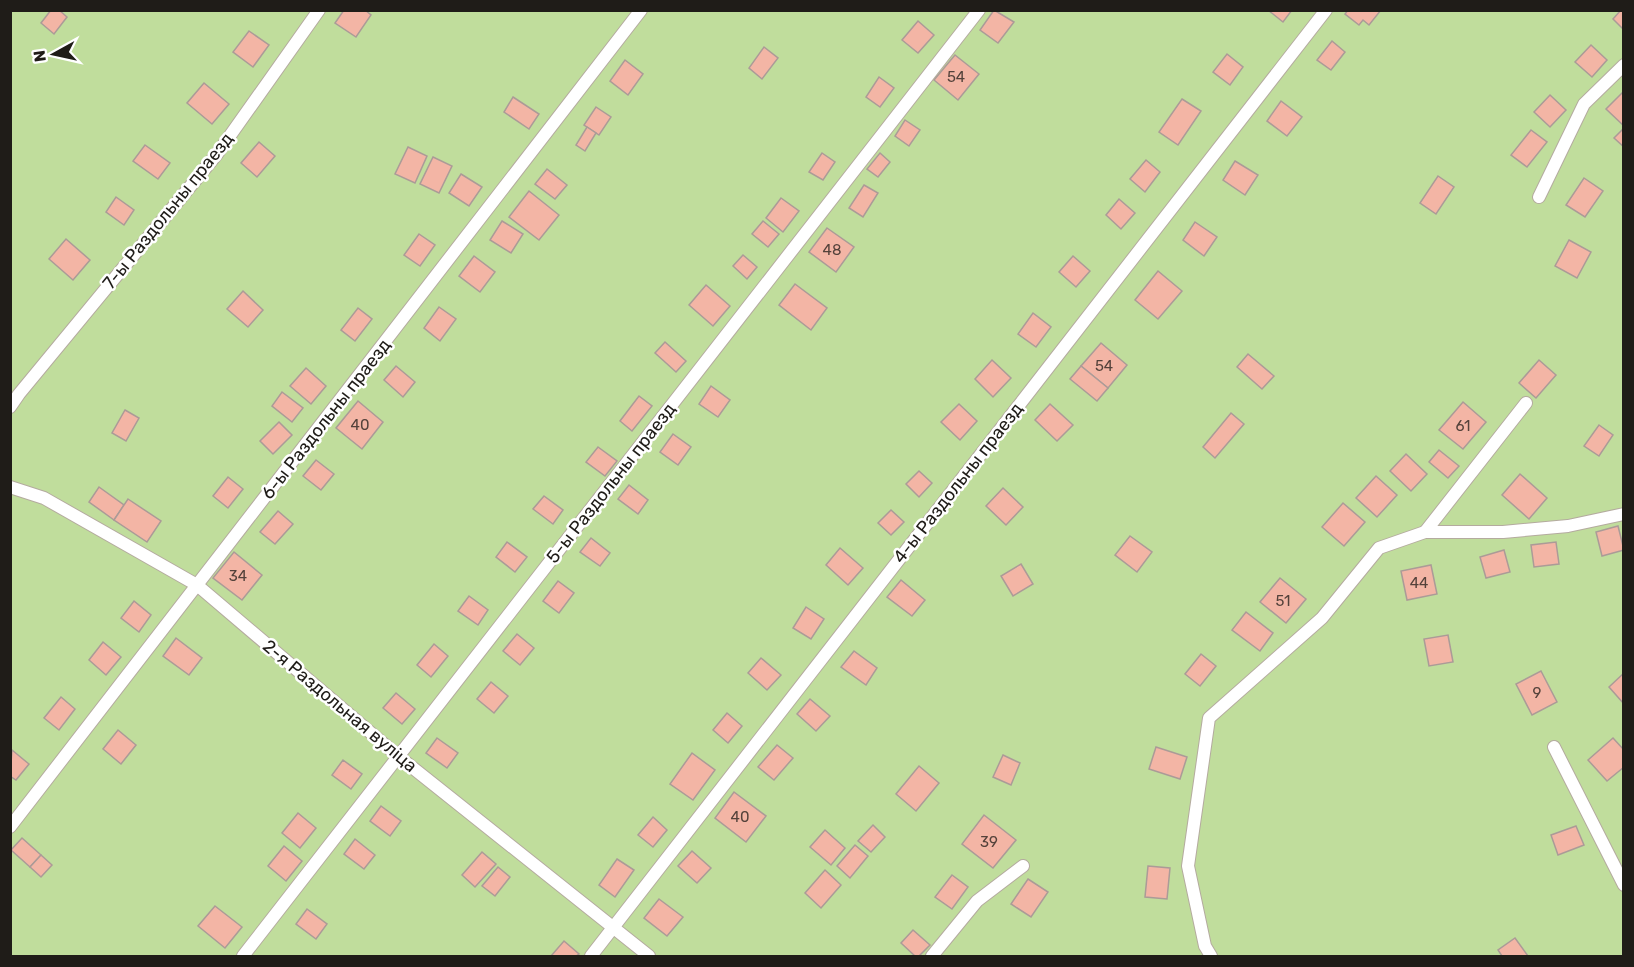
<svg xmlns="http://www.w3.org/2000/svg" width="1634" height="967" viewBox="0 0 1634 967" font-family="Rubik,sans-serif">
  <rect width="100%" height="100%" fill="#fef4e8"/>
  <path fill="#c0dd9c" d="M10 11H1623V956H11Z"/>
  <g fill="#f3b5a5" stroke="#ab9b97" stroke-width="1.5">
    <path d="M51 10H59L67 17 54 34 41 23Z"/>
    <path d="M344 10H365L371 15 356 37 335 23Z"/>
    <path d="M994 10 1014 22 998 43 980 30Z"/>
    <path d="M1268 10H1292L1283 22Z"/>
    <path d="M1348 10H1381L1369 25 1363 20 1359 25 1345 14Z"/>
    <path d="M1621 10H1624V30L1613 19Z"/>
    <path d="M918 21 934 35 918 53 902 40Z"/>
    <path d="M249 31 269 45 253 67 233 52Z"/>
    <path d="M1332 41 1345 52 1331 70 1317 60Z"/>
    <path d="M1591 45 1607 60 1592 77 1575 62Z"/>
    <path d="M764 47 778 58 762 79 749 68Z"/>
    <path d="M1227 54 1243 67 1230 85 1213 72Z"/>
    <path d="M955 55 979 74 958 100 934 80Z"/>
    <path d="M625 60 643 74 628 95 610 81Z"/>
    <path d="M879 77 894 88 880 107 866 97Z"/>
    <path d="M204 83 229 104 212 124 187 103Z"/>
    <path d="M1624 91V126L1606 109Z"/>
    <path d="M1550 95 1566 110 1550 127 1534 112Z"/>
    <path d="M513 97 539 114 529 129 504 112Z"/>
    <path d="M1182 99 1201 111 1178 145 1159 132Z"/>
    <path d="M1281 101 1302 117 1287 136 1267 121Z"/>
    <path d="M596 107 611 117 599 135 584 125Z"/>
    <path d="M905 120 920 130 909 146 895 136Z"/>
    <path d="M587 127 596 133 585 151 576 145Z"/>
    <path d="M1623 129H1624V147L1614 138Z"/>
    <path d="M1531 130 1547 142 1527 167 1511 155Z"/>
    <path d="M259 142 275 156 257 177 241 163Z"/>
    <path d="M145 145 170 163 158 179 133 161Z"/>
    <path d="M408 147 427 156 415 183 395 174Z"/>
    <path d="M822 153 835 162 823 180 809 172Z"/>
    <path d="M880 153 890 162 878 177 867 169Z"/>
    <path d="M433 157 452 166 439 193 420 184Z"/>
    <path d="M1146 160 1160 172 1145 192 1130 179Z"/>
    <path d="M1235 161 1258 175 1245 195 1223 180Z"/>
    <path d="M547 169 567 185 555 199 535 184Z"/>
    <path d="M461 174 482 187 469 206 449 193Z"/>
    <path d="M1438 176 1454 187 1436 214 1420 203Z"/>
    <path d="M1584 178 1603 191 1585 217 1566 205Z"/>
    <path d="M864 185 878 193 863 217 849 208Z"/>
    <path d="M529 191 559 215 539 240 509 217Z"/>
    <path d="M116 197 134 210 124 225 106 212Z"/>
    <path d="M781 198 799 211 783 232 766 218Z"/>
    <path d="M1119 199 1135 213 1121 229 1106 215Z"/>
    <path d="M502 221 523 234 511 253 490 240Z"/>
    <path d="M763 221 779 234 768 247 752 234Z"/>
    <path d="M1195 222 1217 237 1204 256 1183 240Z"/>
    <path d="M827 228 854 247 836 272 809 252Z"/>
    <path d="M419 234 435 245 420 266 404 255Z"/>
    <path d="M66 239 90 260 73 280 49 259Z"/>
    <path d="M1569 240 1591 252 1577 278 1555 266Z"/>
    <path d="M743 255 757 267 747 279 733 266Z"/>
    <path d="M474 256 495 272 480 292 459 276Z"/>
    <path d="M1073 256 1090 271 1076 287 1059 272Z"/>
    <path d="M1158 271 1182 291 1158 319 1135 300Z"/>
    <path d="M795 284 827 308 811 330 779 305Z"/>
    <path d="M706 285 730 306 713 326 689 305Z"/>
    <path d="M243 291 263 310 248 327 227 309Z"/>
    <path d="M439 307 456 319 440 341 424 328Z"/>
    <path d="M358 308 372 319 355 341 341 330Z"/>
    <path d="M1033 313 1051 327 1036 347 1018 334Z"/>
    <path d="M665 342 686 361 676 372 655 353Z"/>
    <path d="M1101 343 1127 365 1108 388 1081 366Z"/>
    <path d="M1248 354 1274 376 1262 389 1237 367Z"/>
    <path d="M992 360 1011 378 993 397 975 379Z"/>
    <path d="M1539 360 1556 375 1536 398 1519 383Z"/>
    <path d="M396 366 415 382 403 397 384 380Z"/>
    <path d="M1081 366 1108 388 1097 401 1070 379Z"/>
    <path d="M306 368 326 386 311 404 290 386Z"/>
    <path d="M711 386 730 400 718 417 699 404Z"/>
    <path d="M282 392 303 408 292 422 272 406Z"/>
    <path d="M639 396 652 406 632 431 620 421Z"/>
    <path d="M358 401 383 422 362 449 336 428Z"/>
    <path d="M1463 402 1486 422 1463 449 1439 430Z"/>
    <path d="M959 404 977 421 960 440 941 422Z"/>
    <path d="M1050 404 1073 425 1057 441 1035 420Z"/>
    <path d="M125 410 139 418 126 441 112 433Z"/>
    <path d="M1231 413 1244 424 1215 458 1203 447Z"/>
    <path d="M279 422 292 435 273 454 260 441Z"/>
    <path d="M1599 425 1613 435 1599 456 1584 446Z"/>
    <path d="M673 434 691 447 678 465 660 452Z"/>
    <path d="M598 447 617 461 605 476 586 462Z"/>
    <path d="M1439 450 1459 466 1448 478 1429 462Z"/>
    <path d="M1406 454 1427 474 1411 491 1390 471Z"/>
    <path d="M316 460 334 474 321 490 303 476Z"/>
    <path d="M919 471 932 483 919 497 906 484Z"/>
    <path d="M1520 474 1547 498 1529 519 1502 495Z"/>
    <path d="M1376 476 1397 495 1377 517 1356 498Z"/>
    <path d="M228 477 243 489 228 508 213 496Z"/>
    <path d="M629 485 648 500 638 514 618 499Z"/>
    <path d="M99 487 124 505 114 520 89 502Z"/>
    <path d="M1003 488 1023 507 1006 525 986 506Z"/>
    <path d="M544 496 563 510 553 524 533 509Z"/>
    <path d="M128 499 161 521 147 542 114 520Z"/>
    <path d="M1343 503 1365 522 1344 546 1322 527Z"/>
    <path d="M891 510 904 522 891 535 878 523Z"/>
    <path d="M278 511 293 524 275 544 260 532Z"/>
    <path d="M1618 526 1624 550 1602 556 1596 532Z"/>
    <path d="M1130 536 1152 552 1137 572 1115 555Z"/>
    <path d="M591 538 610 553 600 566 580 552Z"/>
    <path d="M507 542 527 557 515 572 496 557Z"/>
    <path d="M1556 542 1559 564 1534 567 1531 545Z"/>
    <path d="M840 548 863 568 848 585 826 565Z"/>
    <path d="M1504 550 1510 572 1486 578 1480 557Z"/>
    <path d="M234 552 262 575 242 600 213 578Z"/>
    <path d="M1021 564 1033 584 1013 596 1001 576Z"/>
    <path d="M1431 565 1437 594 1407 600 1401 571Z"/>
    <path d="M1280 578 1306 599 1286 623 1260 602Z"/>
    <path d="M901 580 925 600 912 616 887 597Z"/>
    <path d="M558 581 574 593 559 613 543 601Z"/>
    <path d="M469 596 488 610 478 625 458 611Z"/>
    <path d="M134 601 151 615 139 632 121 618Z"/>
    <path d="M806 607 824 619 811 639 793 628Z"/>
    <path d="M1246 612 1273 633 1260 651 1232 630Z"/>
    <path d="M517 634 534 648 520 665 503 651Z"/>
    <path d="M1448 635 1453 662 1429 666 1424 639Z"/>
    <path d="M176 638 202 658 189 675 163 656Z"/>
    <path d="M103 642 121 657 106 675 89 660Z"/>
    <path d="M434 644 448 656 431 677 417 665Z"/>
    <path d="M854 651 877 668 866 685 841 667Z"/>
    <path d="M1201 654 1216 666 1200 686 1185 674Z"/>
    <path d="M761 658 781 675 767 690 748 673Z"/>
    <path d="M1541 671 1557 702 1532 715 1516 684Z"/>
    <path d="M1624 673V704L1609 687Z"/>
    <path d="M491 682 508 696 494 713 477 699Z"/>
    <path d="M396 693 415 709 402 724 383 708Z"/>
    <path d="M61 697 75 709 59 730 44 718Z"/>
    <path d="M810 699 830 716 816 731 797 714Z"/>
    <path d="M727 713 742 726 728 743 713 730Z"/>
    <path d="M118 730 136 745 121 764 103 749Z"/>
    <path d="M437 738 458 753 447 768 426 753Z"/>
    <path d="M1613 738 1624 750V767L1607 781 1588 760Z"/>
    <path d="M777 745 793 758 774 780 758 767Z"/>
    <path d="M1156 747 1187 757 1180 779 1149 769Z"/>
    <path d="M12 750 29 764 16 780 10 776Z"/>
    <path d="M692 753 715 770 693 800 670 784Z"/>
    <path d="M1003 755 1020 763 1011 785 993 777Z"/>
    <path d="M343 760 362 774 351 789 332 775Z"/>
    <path d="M919 766 939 783 916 811 896 794Z"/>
    <path d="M734 792 766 816 746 842 715 818Z"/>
    <path d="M381 806 401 821 390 836 370 821Z"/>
    <path d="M298 813 316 828 300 848 282 833Z"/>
    <path d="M984 815 1016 840 993 868 962 844Z"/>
    <path d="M653 817 667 830 653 847 638 835Z"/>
    <path d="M873 825 885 837 871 852 858 841Z"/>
    <path d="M1576 826 1584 845 1558 855 1551 835Z"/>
    <path d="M825 830 845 848 831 865 810 847Z"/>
    <path d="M22 838 41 855 30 867 11 850Z"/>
    <path d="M355 839 375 855 364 869 344 854Z"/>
    <path d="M855 845 868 856 850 878 837 866Z"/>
    <path d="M284 846 302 861 286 881 268 866Z"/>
    <path d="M692 851 711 868 697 883 678 866Z"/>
    <path d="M482 852 496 864 475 887 462 875Z"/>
    <path d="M41 855 52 865 41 877 30 867Z"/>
    <path d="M617 859 634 870 615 897 599 885Z"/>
    <path d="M1148 866 1170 868 1167 899 1145 897Z"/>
    <path d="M498 867 510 877 495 896 482 886Z"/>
    <path d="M825 870 841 885 821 908 805 893Z"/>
    <path d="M952 875 968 887 952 909 935 897Z"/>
    <path d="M1028 879 1048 892 1031 917 1011 904Z"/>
    <path d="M659 899 683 917 667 936 644 918Z"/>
    <path d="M215 906 242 927 225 948 198 926Z"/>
    <path d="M307 909 327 924 316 939 296 924Z"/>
    <path d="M913 930 930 945 919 956H915L901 943Z"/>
    <path d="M1515 938 1528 956H1502L1498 950Z"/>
    <path d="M564 941 579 954 576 956H551Z"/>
  </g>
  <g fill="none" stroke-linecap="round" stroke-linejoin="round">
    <g stroke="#b4ab9f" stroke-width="14">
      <g id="service">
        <path d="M1539 197 1584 104 1624 65"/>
        <path d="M10 407 19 394 217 154 319 10"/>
        <path d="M10 487 44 498 197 585 398 756 649 956"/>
        <path d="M1425 532 1526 403"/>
        <path d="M1554 747 1624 885"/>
        <path d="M10 827 641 10"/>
        <path d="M243 956 979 10"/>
        <path d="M591 956 1326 10"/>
        <path d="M932 956 977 901 1023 866"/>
        <path d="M1211 956 1205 946 1188 866 1209 718 1322 618 1379 548 1425 532H1503L1568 526 1624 514"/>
      </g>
    </g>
    <use href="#service" stroke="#fff" stroke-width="12"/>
  </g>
  <g text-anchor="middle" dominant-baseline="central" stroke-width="5" stroke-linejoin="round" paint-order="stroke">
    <g font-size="15" fill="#54423b">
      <text x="956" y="77">54</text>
      <text x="832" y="250">48</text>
      <text x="1104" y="366">54</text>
      <text x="360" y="425">40</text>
      <text x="1463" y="426">61</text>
      <text x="238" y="576">34</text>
      <text x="1419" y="583">44</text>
      <text x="1283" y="601">51</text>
      <text x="1537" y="693">9</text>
      <text x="740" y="817">40</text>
      <text x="989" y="842">39</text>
    </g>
    <g font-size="18" fill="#1f1c18" stroke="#fff">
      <text transform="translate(168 211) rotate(-51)">7-ы Раздольны праезд</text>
      <text transform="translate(326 419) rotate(-52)">6-ы Раздольны праезд</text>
      <text transform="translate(611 483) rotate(-52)">5-ы Раздольны праезд</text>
      <text transform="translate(958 483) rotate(-52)">4-ы Раздольны праезд</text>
      <text transform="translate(340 706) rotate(40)">2-я Раздольная вуліца</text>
    </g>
  </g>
  <rect width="1634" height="967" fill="none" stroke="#1f1c18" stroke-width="24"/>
  <g transform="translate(54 54) rotate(262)" stroke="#ffffff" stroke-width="4.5" paint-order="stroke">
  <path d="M0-4.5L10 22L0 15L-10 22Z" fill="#1f1c18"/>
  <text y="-9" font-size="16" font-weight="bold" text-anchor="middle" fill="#1f1c18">N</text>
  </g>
</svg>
